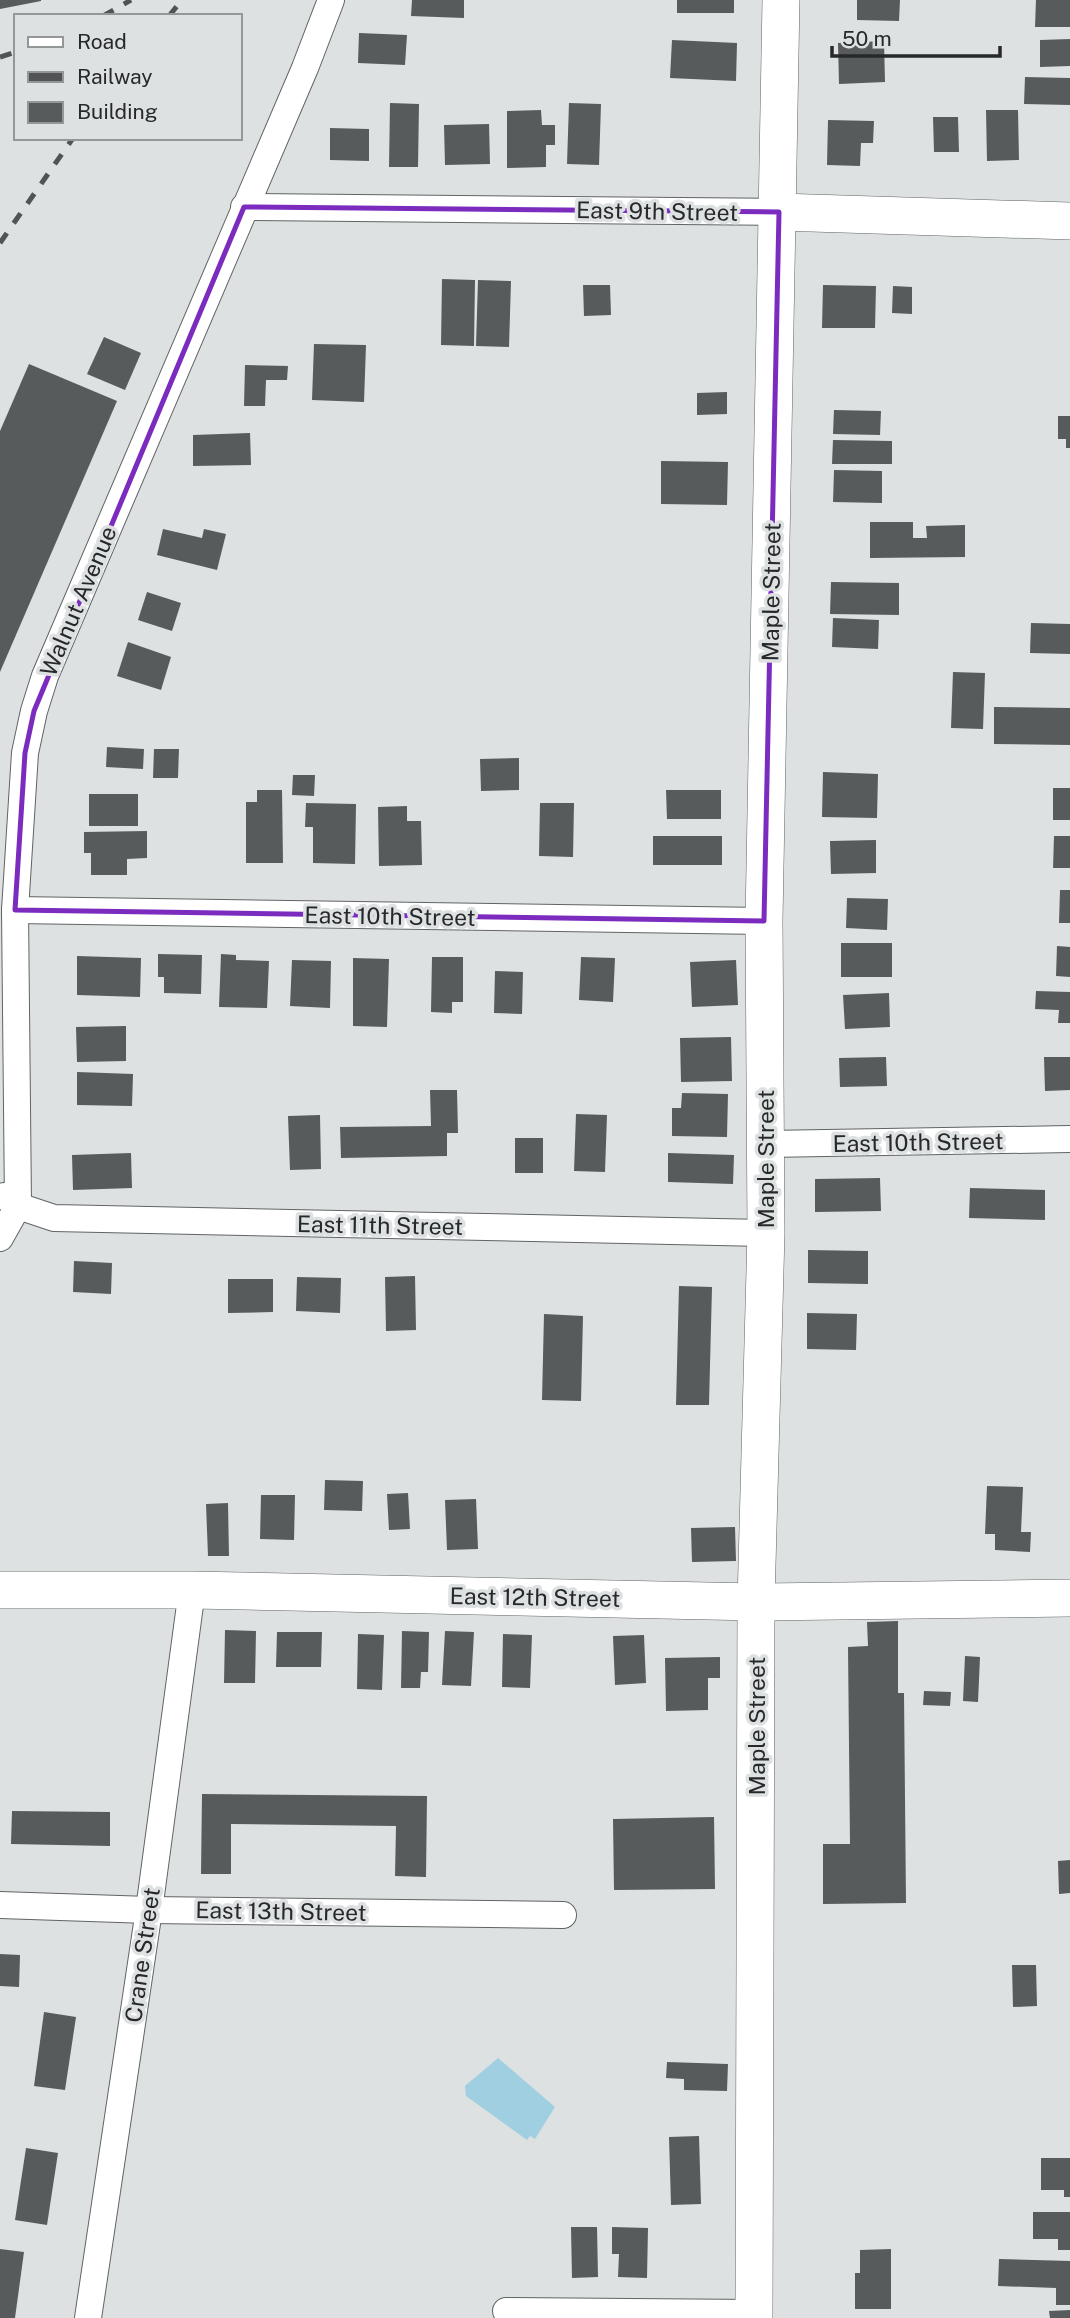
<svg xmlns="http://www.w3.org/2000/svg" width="1070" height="2318" viewBox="0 0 1070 2318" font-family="'Public Sans',sans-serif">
  <rect width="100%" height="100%" fill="#dde1e2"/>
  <path fill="#9fcfe0" d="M498 2058 555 2107 535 2139 530 2136 527 2140 466 2096 465 2086Z"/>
  <g fill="#575b5c">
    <path d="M0 0H41V1L0 9Z"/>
    <path d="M412 0H464V18L411 16Z"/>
    <rect x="677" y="0" width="57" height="13"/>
    <path d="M857 0H900L899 21 857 20Z"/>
    <path d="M1036 0H1070V27H1035Z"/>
    <path d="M359 33 407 35 405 65 358 63Z"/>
    <path d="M1070 39V66L1040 67V40Z"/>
    <path d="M672 40 737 43 736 81 670 78Z"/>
    <path d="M884 41 885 82 839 84 838 43Z"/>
    <path d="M1025 77 1070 78V105L1024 104Z"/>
    <path d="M390 103 419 104 418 167H389Z"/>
    <path d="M569 103 601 104 599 165 567 164Z"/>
    <path d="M541 110 542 125H555V145H546V167L507 168V111Z"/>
    <path d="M986 110H1018L1019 160 987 161Z"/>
    <path d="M933 117H958L959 152H934Z"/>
    <path d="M828 120 874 121 873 143H861L860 166 827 165Z"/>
    <path d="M489 124 490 164 445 165 444 125Z"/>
    <path d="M330 128 369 129V161L330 160Z"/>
    <path d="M442 279 475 280 474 346 441 345Z"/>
    <path d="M478 280 511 281 509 347 476 346Z"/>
    <path d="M583 285H610L611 315 584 316Z"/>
    <path d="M823 285 876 286 875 328H822Z"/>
    <path d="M893 286 912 287V314L892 313Z"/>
    <path d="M104 337 141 353 125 390 87 374Z"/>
    <path d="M314 344 366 345 364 402 312 400Z"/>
    <path d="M29 364 117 401 0 672V431Z"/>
    <path d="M245 365 288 366 287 380H266L265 406H244Z"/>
    <path d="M727 392V414L697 415V393Z"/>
    <path d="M834 410 881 411 880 435 833 434Z"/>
    <path d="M1058 416H1070V448H1066V439H1058Z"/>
    <path d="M250 433 251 465 193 466V435Z"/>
    <path d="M833 440 892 441V464H832Z"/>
    <path d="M661 461 728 462 727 505 661 504Z"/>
    <path d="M834 470 882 471V503L833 502Z"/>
    <path d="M870 522H913V538H927L926 526 965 525V557L870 558Z"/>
    <path d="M163 529 202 538 204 529 226 534 217 570 157 555Z"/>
    <path d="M831 582 899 583V615L830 614Z"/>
    <path d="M147 592 181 603 172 631 138 620Z"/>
    <path d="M833 618 879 620 878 649 832 647Z"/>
    <path d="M1031 623 1070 624V654L1030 653Z"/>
    <path d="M128 642 171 657 161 690 117 676Z"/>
    <path d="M953 672 985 673 983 729 951 728Z"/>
    <path d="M994 707 1070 708V745L994 744Z"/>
    <path d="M107 747 144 749 143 769 106 767Z"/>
    <path d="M154 749H179L178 778H153Z"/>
    <path d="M519 758V790L481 791 480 759Z"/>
    <path d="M823 772 878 774 877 818 822 817Z"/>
    <path d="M293 775H315L314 796 292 795Z"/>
    <rect x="1053" y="788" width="17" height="32"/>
    <path d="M257 790H282L283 863H246V802H257Z"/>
    <path d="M666 790H721V819H667Z"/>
    <rect x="89" y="794" width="49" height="32"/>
    <path d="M306 803 356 804 355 864 313 863V827H305Z"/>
    <path d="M540 803H574L573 857 539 856Z"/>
    <path d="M407 806V821H421L422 865 379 866 378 807Z"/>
    <path d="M147 831V858L127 859V875H91V853H84V832Z"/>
    <rect x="653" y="836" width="69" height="29"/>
    <path d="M1054 836H1070V868H1053Z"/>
    <path d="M876 840V873L831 874 830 841Z"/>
    <path d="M1060 890H1070V923H1059Z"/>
    <path d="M847 898 888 899 887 930 846 928Z"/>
    <rect x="841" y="943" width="51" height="34"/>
    <path d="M1057 946 1070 947V977L1056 976Z"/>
    <path d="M158 954 202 955 201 994 164 993V977H158Z"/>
    <path d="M221 954 236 955V960L269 961 267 1008 219 1007Z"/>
    <path d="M77 956 141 958 140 997 77 995Z"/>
    <path d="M432 957H463V1002H452V1013L431 1012Z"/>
    <path d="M581 957 615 958 613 1002 579 1000Z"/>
    <path d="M353 958 389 959 387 1027 353 1026Z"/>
    <path d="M292 960 331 961 330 1008 290 1006Z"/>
    <path d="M736 960 738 1005 692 1007 690 962Z"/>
    <path d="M495 971 523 972 522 1014 494 1013Z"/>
    <path d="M1036 991 1070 992V1023H1058L1059 1010 1035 1009Z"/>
    <path d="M889 993 890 1027 845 1029 843 995Z"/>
    <path d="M126 1026V1061L77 1062 76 1027Z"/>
    <path d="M731 1037 732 1081 681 1082 680 1038Z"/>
    <path d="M886 1057 887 1086 840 1087 839 1058Z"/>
    <path d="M1044 1057H1070V1090L1045 1091Z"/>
    <path d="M77 1072 133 1074 132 1106 77 1105Z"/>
    <path d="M430 1090H457L458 1133H447V1156L341 1158 340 1127 431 1126Z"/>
    <path d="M682 1093 728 1094 727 1137 672 1136V1108H681Z"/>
    <path d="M576 1114 607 1115 605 1172 574 1171Z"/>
    <path d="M320 1115 321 1169 290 1170 288 1116Z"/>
    <rect x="515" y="1138" width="28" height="35"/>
    <path d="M131 1153 132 1188 73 1190 72 1155Z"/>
    <path d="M668 1153 734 1155 733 1184 668 1182Z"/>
    <path d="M880 1178 881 1211 815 1212V1179Z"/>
    <path d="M970 1188 1045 1190V1220L969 1218Z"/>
    <path d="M808 1250 868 1251V1284L808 1283Z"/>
    <path d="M74 1261 112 1263 111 1294 73 1292Z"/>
    <path d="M415 1276 416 1330 386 1331 385 1277Z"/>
    <path d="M297 1277 341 1278 340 1313 296 1311Z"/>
    <path d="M228 1279H273V1312L228 1313Z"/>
    <path d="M679 1286 712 1287 709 1405H676Z"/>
    <path d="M807 1313 857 1314 856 1350 807 1349Z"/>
    <path d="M544 1314 583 1316 581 1401 542 1400Z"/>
    <path d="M325 1480 363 1481 362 1511 324 1510Z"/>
    <path d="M987 1486 1023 1487 1021 1532H1031L1030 1552 995 1550V1534H985Z"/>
    <path d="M408 1493 410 1529 389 1530 387 1494Z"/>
    <path d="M261 1495H295L294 1540 260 1539Z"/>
    <path d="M476 1499 478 1549 447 1550 445 1500Z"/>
    <path d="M228 1503 229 1556H208L206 1504Z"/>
    <path d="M735 1527 736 1561 692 1562 691 1528Z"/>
    <path d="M898 1621V1693H904L906 1903 823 1904V1844H850L848 1647 868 1646 867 1622Z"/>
    <path d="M225 1630 256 1631 255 1683H224Z"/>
    <path d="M402 1631 429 1632 428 1672H421L420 1688H401Z"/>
    <path d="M445 1631 474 1632 471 1686 442 1685Z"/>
    <path d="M277 1632H322L321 1667H276Z"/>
    <path d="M358 1634 384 1635 382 1690 357 1689Z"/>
    <path d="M503 1634 532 1635 530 1688 502 1687Z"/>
    <path d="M644 1635 646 1683 615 1685 613 1636Z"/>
    <path d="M965 1656 980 1657 978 1702 963 1701Z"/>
    <path d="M720 1657V1678H708V1710L666 1711 665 1658Z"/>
    <path d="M924 1691 951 1692 950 1706 923 1705Z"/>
    <path d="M202 1794 427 1796 426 1877 395 1876 396 1826 231 1824V1874H201Z"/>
    <path d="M12 1811 110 1812V1846L11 1844Z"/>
    <path d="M714 1817 715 1889 614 1890 613 1819Z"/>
    <path d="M1070 1860V1893L1059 1894 1058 1861Z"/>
    <path d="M0 1954 20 1955 19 1987 0 1986Z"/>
    <path d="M1012 1965H1036L1037 2006 1013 2007Z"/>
    <path d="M44 2012 76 2017 65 2090 34 2086Z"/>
    <path d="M667 2062 728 2064 727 2091 684 2090V2079L666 2078Z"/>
    <path d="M699 2136 701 2204 671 2205 669 2137Z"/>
    <path d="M26 2148 58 2153 47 2225 15 2220Z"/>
    <path d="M1041 2158H1070V2197H1064V2190H1041Z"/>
    <path d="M1033 2212H1070V2250H1058V2239H1033Z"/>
    <path d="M571 2227H597L598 2277 572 2278Z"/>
    <path d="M612 2227 648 2228 647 2278 618 2277 619 2254H612Z"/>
    <path d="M0 2249 24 2252 15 2318H0Z"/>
    <path d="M891 2249V2309H855V2273H860V2250Z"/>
    <path d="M999 2259 1070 2261V2305H1056V2288L998 2286Z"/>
    <path d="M1070 2310V2318H1050L1049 2311Z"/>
  </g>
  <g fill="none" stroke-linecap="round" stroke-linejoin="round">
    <g stroke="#606465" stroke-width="28">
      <g id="street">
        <path d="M244 207 779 212"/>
        <path d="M15 910 764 921"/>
        <path d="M766 1144 1070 1139"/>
        <path d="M4 1196 18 1206 54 1218 766 1233"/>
        <path d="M0 1238 18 1206 15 910 25 753 34 711 45 676 305 68 331 0"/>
        <path d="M0 1905 149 1910 563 1915"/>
        <path d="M506 2311 754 2313"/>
        <path d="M88 2318 149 1910 192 1590"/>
      </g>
    </g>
    <g stroke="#606465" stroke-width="38">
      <g id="secondary">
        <path d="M779 212 1070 221"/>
        <path d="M0 1590H192L756 1602 1070 1598"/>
        <path d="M754 2318 756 1602 766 1233 764 921 781 0"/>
      </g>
    </g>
    <use href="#street" stroke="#fff" stroke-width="26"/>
    <use href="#secondary" stroke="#fff" stroke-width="37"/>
    <g stroke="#515354" stroke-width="5" stroke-dasharray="12 12" stroke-linecap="butt">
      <path d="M103 16 131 0"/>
      <path d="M169 16 182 0"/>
      <path d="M0 57 16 52"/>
      <path d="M0 243 73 138"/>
    </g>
  </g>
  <path fill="none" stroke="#7b2cbf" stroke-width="5" stroke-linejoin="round" d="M244 207 779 212 764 921 15 910 25 753 34 711Z"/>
  <g text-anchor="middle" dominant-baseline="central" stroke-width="7" stroke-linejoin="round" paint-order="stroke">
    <g font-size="23" fill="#272829" stroke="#dde1e2">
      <text transform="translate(657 211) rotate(1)">East 9th Street</text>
      <text transform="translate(771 592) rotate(-89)">Maple Street</text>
      <text transform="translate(78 601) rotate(-67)">Walnut Avenue</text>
      <text transform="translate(390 916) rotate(1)">East 10th Street</text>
      <text transform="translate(918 1142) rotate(-1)">East 10th Street</text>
      <text transform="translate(765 1159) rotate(-90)">Maple Street</text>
      <text transform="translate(380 1225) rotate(1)">East 11th Street</text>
      <text transform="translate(535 1597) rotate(1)">East 12th Street</text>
      <text transform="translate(756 1726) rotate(-90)">Maple Street</text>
      <text transform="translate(281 1911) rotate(1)">East 13th Street</text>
      <text transform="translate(142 1955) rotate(-82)">Crane Street</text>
    </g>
  </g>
  <rect x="14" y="14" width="228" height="126" fill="#dde1e2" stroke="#949798" stroke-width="2"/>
  <rect x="28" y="37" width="35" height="10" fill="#ffffff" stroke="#949798" stroke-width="2"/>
  <text x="77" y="49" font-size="21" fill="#272829">Road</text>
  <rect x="28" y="72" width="35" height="10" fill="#515354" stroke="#949798" stroke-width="2"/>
  <text x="77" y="84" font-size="21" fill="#272829">Railway</text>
  <rect x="28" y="102" width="35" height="21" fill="#575b5c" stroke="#949798" stroke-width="2"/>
  <text x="77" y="119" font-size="21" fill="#272829">Building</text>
  <path d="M832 46v10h168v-10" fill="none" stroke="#272829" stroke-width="3.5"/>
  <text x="842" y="46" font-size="21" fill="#272829" stroke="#dde1e2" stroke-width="5" paint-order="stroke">50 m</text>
</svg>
